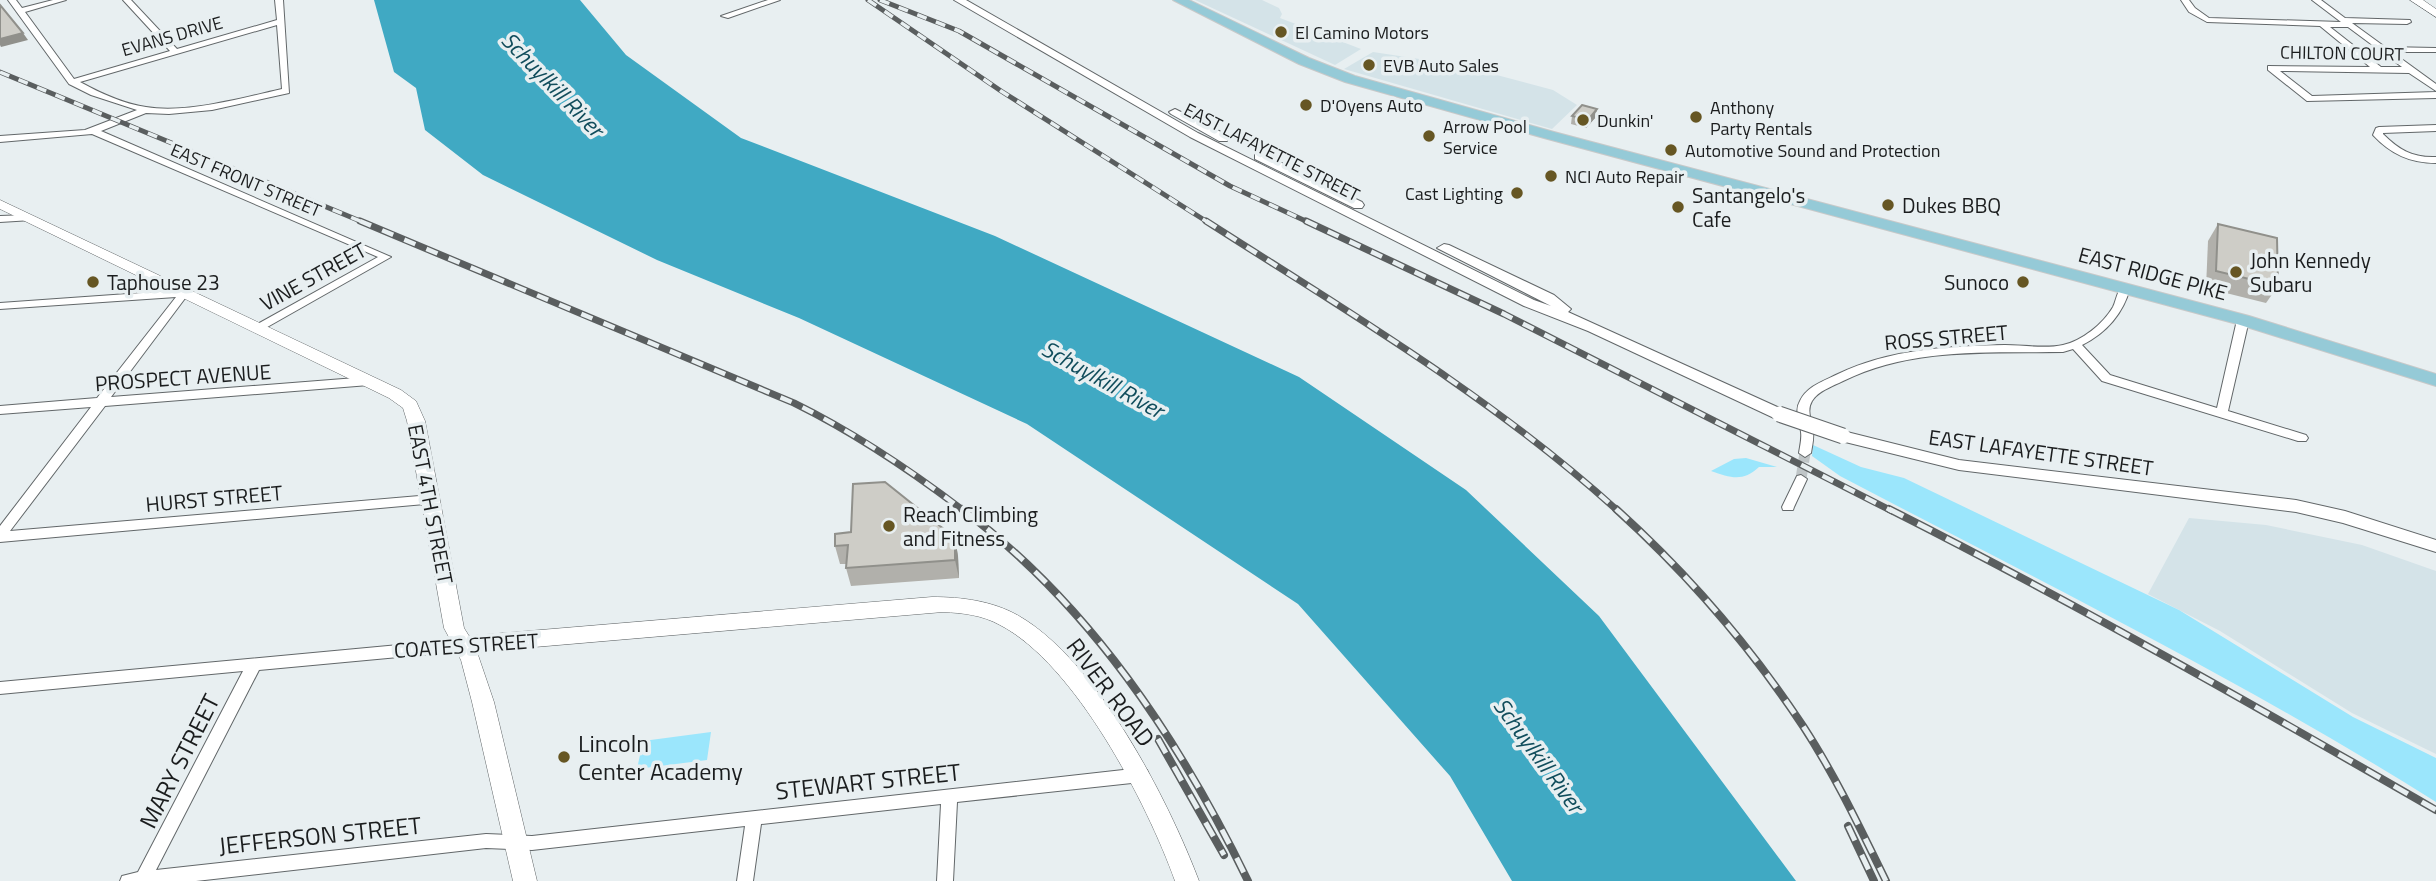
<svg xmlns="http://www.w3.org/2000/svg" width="2436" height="881" viewBox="0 0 2436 881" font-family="'Titillium Web',sans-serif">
  <rect width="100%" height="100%" fill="#e8eff1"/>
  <g fill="#d4e3e8">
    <path d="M1195 0H1262L1279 8 1282 14 1280 18 1361 49 1335 65Z"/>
    <path d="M1373 52 1459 65 1553 90 1577 105 1552 129 1344 69Z"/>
    <path d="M2189 518 2266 525 2362 545 2436 571V754L2352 713 2220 631 2148 594Z"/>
  </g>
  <g fill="#9be6fc">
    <path d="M1813 445 1861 467 1904 478 2179 610 2353 717 2436 758V802C2244 681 2040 581 1840 476L1812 456Z"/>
    <path d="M1746 458 1777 467H1759C1743 482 1731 478 1711 471L1734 459Z"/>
    <path d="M711 732 707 760 637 769 643 741Z"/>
  </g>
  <path fill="#40a9c3" d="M374 0H580L626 55 741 138 995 236 1299 377 1466 490 1599 616 1796 881H1512L1450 776 1298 604 1027 424 799 318 657 260 483 175 425 130 416 88 394 72Z"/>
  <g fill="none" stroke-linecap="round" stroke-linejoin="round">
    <path stroke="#bfc5c7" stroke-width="11" stroke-dasharray="11 6" stroke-linecap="butt" d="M1801 479 1805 453"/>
    <g stroke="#626769" stroke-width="2">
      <g id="minor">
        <path d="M8 0H16L22 8 53 0H66L25 12 74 79 170 51 123 0H131L177 49 277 20 275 0H283L289 93 212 110 169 114 146 113 101 131 391 257 262 330H254L252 328 254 326 378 257 92 134 0 142V136L85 130 137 110 91 95 69 84ZM277 25 282 89C242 98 186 114 146 107 124 104 100 93 80 82Z"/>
        <path d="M768 0H780L728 18 721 16Z"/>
        <path d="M2181 0H2189L2195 8 2209 18 2341 22 2312 0H2321L2345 18 2410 20 2411 22 2407 24 2352 23 2385 47 2436 48V52H2392L2436 84V91L2409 73 2280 71 2312 96 2436 92V98L2307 101 2268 70V66L2370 67 2320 26 2207 22 2189 12ZM2330 27H2348L2402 67H2381Z"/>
        <path d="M2436 125V131L2383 133V134C2399 150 2413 158 2436 157V163C2410 163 2391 154 2373 135L2376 128 2379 127Z"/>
        <path d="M28 215 33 218 32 220 0 222V216Z"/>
        <path d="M2125 285 2130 288C2123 314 2106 333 2082 345L2110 375 2217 408 2237 320 2243 317 2247 318 2249 320 2228 411 2306 435 2308 438 2306 441H2298L2102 381 2073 349 2063 352C1988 353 1912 347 1843 381 1833 386 1818 391 1812 401 1806 411 1812 421 1813 432 1814 439 1812 446 1811 453L1805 457 1799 453C1800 446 1802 439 1801 432 1800 421 1794 411 1800 401 1807 386 1824 381 1838 374 1890 349 1948 346 2005 345 2023 345 2045 349 2063 345 2082 341 2103 324 2113 307 2117 299 2117 288 2125 285Z"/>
        <path d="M184 290 189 293 111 397 369 377 375 381 369 385 105 406 10 531 431 495 436 497 437 500 436 503 0 542V526L91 407 0 414V406L97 398 176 297 0 309V303Z"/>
        <path d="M1801 475 1807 479 1794 507 1793 510H1783L1782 507 1797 476Z"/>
        <path d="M463 639 468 641 470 645 468 649 463 651 259 670 156 870 486 834 532 836 1141 768 1147 770 1149 775 1147 780 1141 782 957 802 953 881H937L941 804 761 824 753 881H737L745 826 532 850 486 848 196 881H120L122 876 138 872 243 671 0 694V682Z"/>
      </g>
    </g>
    <g stroke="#626769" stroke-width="2">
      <g id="tertiary">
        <path d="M954 0H966L1198 133 1534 300 1551 306 1437 248 1444 244 1449 245 1554 295 1571 309 1568 312 1784 410 1787 414 1779 419 1774 418 1588 331 1524 306 1190 137Z"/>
        <path d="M1175 109 1227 135 1229 138 1227 141H1219L1171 114 1169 112Z"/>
        <path d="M1259 152 1362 202 1364 205 1362 208H1354L1255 159V153Z"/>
        <path d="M1843 431 1959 460 2296 500 2345 511 2436 540V552L2343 523 2296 512 1959 470 1837 440 1835 436Z"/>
      </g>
    </g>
    <g stroke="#626769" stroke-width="1">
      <g id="secondary">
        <path d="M2410 0H2423L2436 9V17Z"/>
        <path d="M0 200 401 390 416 401 425 421 464 628 469 636 932 597C962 597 993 601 1019 616 1097 661 1168 799 1199 881H1175C1147 803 1075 664 1000 625 982 615 963 613 943 612L477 652 494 702 537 881H513L472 702 461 660 444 628 407 421 403 408 389 398 0 209Z"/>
      </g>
    </g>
    <g stroke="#c8c9c9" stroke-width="2">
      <path id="primary" d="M1173 0H1189L1309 58 1355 76 1554 132 2249 316 2436 374V386L2237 324 1544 138 1345 82 1299 64Z"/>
    </g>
    <use href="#minor" fill="#fff" fill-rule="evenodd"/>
    <use href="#tertiary" fill="#fff" fill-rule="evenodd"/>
    <use href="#secondary" fill="#fff" fill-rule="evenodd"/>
    <use href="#primary" fill="#95cad7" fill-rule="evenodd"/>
    <g stroke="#5a5e5f" stroke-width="5">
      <g id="rail-far2">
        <path d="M868 0 1001 91 1209 223"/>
        <path d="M880 0 959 31 1230 186 1310 223"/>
        <path d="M0 72 365 223"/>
      </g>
    </g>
    <g stroke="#5a5e5f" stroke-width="7">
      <g id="rail-far1">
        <path d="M360 221 794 403C855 433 910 470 964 511"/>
        <path d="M1206 221C1348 312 1492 397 1618 511"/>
        <path d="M1306 221 1504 314 1892 511"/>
      </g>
    </g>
    <g stroke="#5a5e5f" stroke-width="8">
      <g id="rail">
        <path d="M962 509C1090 605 1179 739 1248 881"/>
        <path d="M1616 509C1687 573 1750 646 1803 726 1835 775 1860 828 1886 881"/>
        <path d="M1889 509C2075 603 2255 706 2436 810"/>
        <path d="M1158 739 1224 855"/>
        <path d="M1848 826 1874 881"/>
      </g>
    </g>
    <use href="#rail-far2" stroke="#e8eff1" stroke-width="3.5" stroke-dasharray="10" stroke-linecap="butt"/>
    <use href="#rail-far1" stroke="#e8eff1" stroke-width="4.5" stroke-dasharray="12" stroke-linecap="butt"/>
    <use href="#rail" stroke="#e8eff1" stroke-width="5" stroke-dasharray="16" stroke-linecap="butt"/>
    <g stroke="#626769" stroke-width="17" stroke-linecap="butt">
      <path id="tertiary-bridge" d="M1779 414 1843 436"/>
    </g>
    <use href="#tertiary-bridge" stroke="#fff" stroke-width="15"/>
  </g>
  <g fill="#b1b0ab">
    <path d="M1572 116 1596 117 1586 128 1571 124Z"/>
    <path d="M2218 224 2278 286 2266 303 2206 288 2208 241Z"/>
    <path d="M955 538 958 556 959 578 851 586 846 568V564H840L835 546Z"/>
  </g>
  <g fill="#90908b">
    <path d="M23 33 28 40 1 47 0 45V39Z"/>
    <path d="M1597 109 1596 117 1586 128 1588 120Z"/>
    <path d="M955 538 958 556 959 578 955 560Z"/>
  </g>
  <g fill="#cecdc7" stroke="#90908b" stroke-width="2">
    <path d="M0 5 23 33 0 39Z"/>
    <path d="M1582 105 1597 109 1588 120 1572 116Z"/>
    <path d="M2218 224 2277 238 2278 286 2216 271Z"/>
    <path d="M885 482 955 538V560L846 568 848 545 835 546V534L851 532 853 484Z"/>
  </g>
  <g fill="#665623" stroke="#e8eff1" stroke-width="2.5">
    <circle cx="1281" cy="32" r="7"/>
    <circle cx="1369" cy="65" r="7"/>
    <circle cx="1306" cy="105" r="7"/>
    <circle cx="1696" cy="117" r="7"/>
    <circle cx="1583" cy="120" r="7"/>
    <circle cx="1429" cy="136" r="7"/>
    <circle cx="1671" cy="150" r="7"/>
    <circle cx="1551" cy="176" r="7"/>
    <circle cx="1517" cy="193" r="7"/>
    <circle cx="1888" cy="205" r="7"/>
    <circle cx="1678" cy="207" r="7"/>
    <circle cx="2236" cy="272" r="7"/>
    <circle cx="93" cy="282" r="7"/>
    <circle cx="2023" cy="282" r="7"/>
    <circle cx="889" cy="526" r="7"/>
    <circle cx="564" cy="757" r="7"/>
  </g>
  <g text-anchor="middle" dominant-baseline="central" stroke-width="7" stroke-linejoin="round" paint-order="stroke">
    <g font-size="18" fill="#1b1d1e" stroke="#e8eff1" text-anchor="start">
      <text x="1295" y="32">El Camino Motors</text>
      <text x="1383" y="65">EVB Auto Sales</text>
      <text x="1320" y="105">D'Oyens Auto</text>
      <text x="1710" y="107">Anthony<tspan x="1710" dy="21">Party Rentals</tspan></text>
      <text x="1597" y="120">Dunkin'</text>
      <text x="1443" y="126">Arrow Pool<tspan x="1443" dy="21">Service</tspan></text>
      <text x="1685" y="150">Automotive Sound and Protection</text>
      <text x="1565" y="176">NCI Auto Repair</text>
      <text x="1503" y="193" text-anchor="end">Cast Lighting</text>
    </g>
    <g font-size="18" fill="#1b1d1e" stroke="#e8eff1">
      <text transform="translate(172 36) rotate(-16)">EVANS DRIVE</text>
      <text transform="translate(2342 53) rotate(1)">CHILTON COURT</text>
      <text transform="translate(1272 152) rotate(27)">EAST LAFAYETTE STREET</text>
      <text transform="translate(246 180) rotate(23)">EAST FRONT STREET</text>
    </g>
    <g font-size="21" fill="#1b1d1e" stroke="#e8eff1" text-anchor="start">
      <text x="1692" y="195">Santangelo's<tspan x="1692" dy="24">Cafe</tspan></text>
      <text x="1902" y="205">Dukes BBQ</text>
      <text x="2250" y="260">John Kennedy<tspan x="2250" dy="24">Subaru</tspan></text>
      <text x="107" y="282">Taphouse 23</text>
      <text x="2009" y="282" text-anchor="end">Sunoco</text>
      <text x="903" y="514">Reach Climbing<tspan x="903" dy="24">and Fitness</tspan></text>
    </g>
    <g font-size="21" fill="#1b1d1e" stroke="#e8eff1">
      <text transform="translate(2153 273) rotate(15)">EAST RIDGE PIKE</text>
      <text transform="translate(313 276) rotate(-29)">VINE STREET</text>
      <text transform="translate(1946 337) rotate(-5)">ROSS STREET</text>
      <text transform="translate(183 377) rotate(-4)">PROSPECT AVENUE</text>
      <text transform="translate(2041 452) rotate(8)">EAST LAFAYETTE STREET</text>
      <text transform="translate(214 498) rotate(-5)">HURST STREET</text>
      <text transform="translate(431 504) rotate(79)">EAST 4TH STREET</text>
      <text transform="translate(466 645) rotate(-4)">COATES STREET</text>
    </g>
    <g font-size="23" font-style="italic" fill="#114d5c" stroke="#e8eff1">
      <text transform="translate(553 84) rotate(46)">Schuylkill River</text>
      <text transform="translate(1103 379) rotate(29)">Schuylkill River</text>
      <text transform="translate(1539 755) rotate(54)">Schuylkill River</text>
    </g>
    <g font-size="24" fill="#1b1d1e" stroke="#e8eff1">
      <text transform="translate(1111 692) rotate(53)">RIVER ROAD</text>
      <text transform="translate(179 761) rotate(-63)">MARY STREET</text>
      <text transform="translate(868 781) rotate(-6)">STEWART STREET</text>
      <text transform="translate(320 835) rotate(-6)">JEFFERSON STREET</text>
    </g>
    <g font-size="24" fill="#1b1d1e" stroke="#e8eff1" text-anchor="start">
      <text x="578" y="743">Lincoln<tspan x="578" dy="28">Center Academy</tspan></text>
    </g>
  </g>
</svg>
